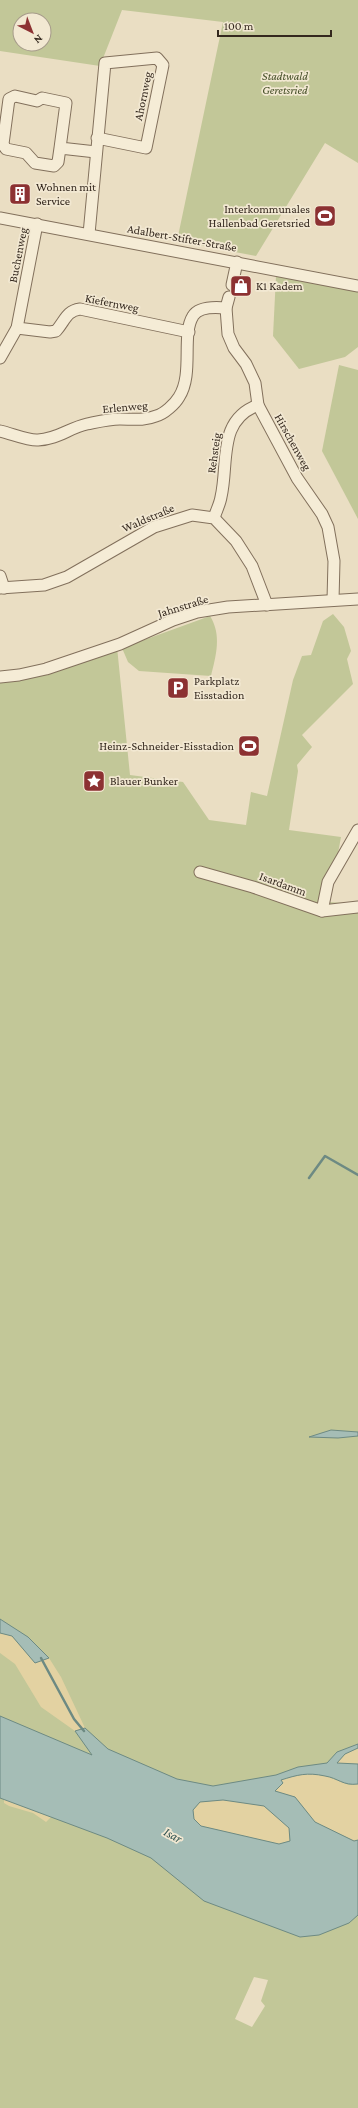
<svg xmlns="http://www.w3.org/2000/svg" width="358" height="2108" viewBox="0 0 358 2108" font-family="'Crimson Pro',serif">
  <rect width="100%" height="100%" fill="#eadec3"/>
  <g fill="#c2c798" fill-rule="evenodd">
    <path d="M0 0H358V163L325 143 256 256 177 241 223 22 122 10 100 66 0 51ZM20 20H44V44H20Z"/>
    <path d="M276 276 358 292V347L345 357 299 369 273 336Z"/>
    <path d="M339 365 358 370V519L322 451Z"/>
    <path d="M333 614 344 627 351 651 347 659 353 684 302 735 312 747 297 765 298 771 289 830 341 837 329 902 358 904V2108H0V680L117 647 130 775 183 782 209 820 246 825 251 792 267 796 293 680 302 656 311 655 323 621ZM254 1977 268 1980 261 2001 265 2006 252 2027 235 2019Z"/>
    <path d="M210 616C222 635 216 656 211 676L139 671 128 662 122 648Z"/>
  </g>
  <g fill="#e3d2a2">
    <path d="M0 1633 12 1636 35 1663 49 1658 61 1677 85 1728 75 1731 41 1707 15 1664 0 1653Z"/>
    <path d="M358 1748V1764L336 1763 345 1754Z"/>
    <path d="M302 1773 326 1776 349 1785 358 1784V1840L354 1841 315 1822 295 1797 275 1791 283 1783 281 1780Z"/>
    <path d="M4 1799 52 1816 46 1822 33 1813 9 1806 4 1803Z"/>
    <path d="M223 1800 264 1806 289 1828 290 1841 279 1844 201 1826 194 1819 193 1810 200 1802Z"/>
  </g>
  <g fill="#a5bdb6" stroke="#6d8a83" fill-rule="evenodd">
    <path d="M331 1430 358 1432V1436L338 1438 309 1437Z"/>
    <path d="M0 1619 28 1637 49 1658 35 1663 12 1636 0 1633Z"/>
    <path d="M0 1716 92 1755 75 1731 85 1728 108 1749 177 1779 213 1786 276 1775 298 1767 327 1763 337 1752 358 1744V1748L345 1754 337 1763 358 1764V1784C343 1786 338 1778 325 1776 307 1772 297 1775 281 1780L283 1783 275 1791 295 1797 315 1822 354 1841 358 1840V1915L349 1923 319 1935 300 1937 204 1901 151 1858 107 1838 0 1798ZM223 1800 264 1806 289 1828 290 1841 279 1844 201 1826 194 1819 193 1810 200 1802Z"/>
  </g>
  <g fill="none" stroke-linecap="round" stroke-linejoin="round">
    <g stroke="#6d8a83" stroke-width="2.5">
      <path d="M309 1178 325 1156 358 1175"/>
      <path d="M41 1658 74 1719 84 1731"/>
    </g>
    <g stroke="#82705c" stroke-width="13">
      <g id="minor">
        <path d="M60 148 58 162 54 166 35 163 26 153 6 149 3 144 9 99 15 96 37 101 42 98 66 103 60 148 96 152"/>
        <path d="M0 218 358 286"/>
        <path d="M89 234 105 63 157 58 163 65 146 148 97 138"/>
        <path d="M232 285 237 262"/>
        <path d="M229 297 226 308 228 334 234 348 246 364 255 383 258 405 297 478 322 514 328 527 334 561 333 600"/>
        <path d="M17 328 50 332 56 331C65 321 66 311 80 309L189 332"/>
        <path d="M0 358 17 328 37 224"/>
        <path d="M0 431C10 433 29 441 38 440 58 439 69 428 87 424 97 422 109 419 120 419 132 419 144 421 156 416 164 414 175 404 179 397 194 374 181 335 193 316 199 306 216 307 226 308"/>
        <path d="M214 518C216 511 220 504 221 497 229 463 217 420 258 405"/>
        <path d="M0 576 4 588"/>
        <path d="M0 588 44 585 67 577 154 527 192 515 214 518 236 541 252 566 267 605"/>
        <path d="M0 677 19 675 46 669 120 644 173 620 197 612 228 607 358 599"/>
        <path d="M200 872 253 887 322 911 358 907"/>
        <path d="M322 911 328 882 358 830"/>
      </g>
    </g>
    <use href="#minor" stroke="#f5ecd6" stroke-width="11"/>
  </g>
  <defs>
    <g id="building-square" transform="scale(1.15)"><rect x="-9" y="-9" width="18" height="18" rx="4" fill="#8c3132" stroke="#f2e8d2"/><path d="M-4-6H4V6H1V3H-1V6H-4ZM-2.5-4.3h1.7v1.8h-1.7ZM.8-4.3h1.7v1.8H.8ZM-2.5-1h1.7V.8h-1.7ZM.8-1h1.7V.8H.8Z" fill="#fff"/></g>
    <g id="stadium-square" transform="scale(1.15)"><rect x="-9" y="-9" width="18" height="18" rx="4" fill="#8c3132" stroke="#f2e8d2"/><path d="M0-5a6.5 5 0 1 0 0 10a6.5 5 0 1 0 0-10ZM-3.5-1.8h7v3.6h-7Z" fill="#fff"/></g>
    <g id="shop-square" transform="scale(1.15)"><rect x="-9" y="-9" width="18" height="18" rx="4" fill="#8c3132" stroke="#f2e8d2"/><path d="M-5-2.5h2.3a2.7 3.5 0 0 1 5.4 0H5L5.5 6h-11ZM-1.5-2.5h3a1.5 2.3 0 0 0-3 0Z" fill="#fff"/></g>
    <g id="parking-square" transform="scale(1.15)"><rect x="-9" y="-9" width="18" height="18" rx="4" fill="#8c3132" stroke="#f2e8d2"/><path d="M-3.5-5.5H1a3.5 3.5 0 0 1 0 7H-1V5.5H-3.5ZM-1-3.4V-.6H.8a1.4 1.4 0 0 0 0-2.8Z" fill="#fff"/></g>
    <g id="sight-square" transform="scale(1.15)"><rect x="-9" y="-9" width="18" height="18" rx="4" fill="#8c3132" stroke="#f2e8d2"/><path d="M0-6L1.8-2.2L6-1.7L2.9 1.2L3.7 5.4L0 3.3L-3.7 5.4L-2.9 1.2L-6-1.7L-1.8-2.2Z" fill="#fff"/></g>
  </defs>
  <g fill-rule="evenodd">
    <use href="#building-square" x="20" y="194"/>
    <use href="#stadium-square" x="325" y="216"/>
    <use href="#shop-square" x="241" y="286"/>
    <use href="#parking-square" x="178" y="688"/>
    <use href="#stadium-square" x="249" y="746"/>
    <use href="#sight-square" x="94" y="781"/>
  </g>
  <g text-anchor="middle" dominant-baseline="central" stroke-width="3.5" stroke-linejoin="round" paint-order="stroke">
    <g font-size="12" font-style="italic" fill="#444e27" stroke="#f2e8d2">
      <text x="285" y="76">Stadtwald<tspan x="285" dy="14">Geretsried</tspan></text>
    </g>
    <g font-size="12" fill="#34281e" stroke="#f2e8d2">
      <text transform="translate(143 96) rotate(-78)">Ahornweg</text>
      <text transform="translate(182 238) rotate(10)">Adalbert-Stifter-Straße</text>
      <text transform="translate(18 255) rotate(-79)">Buchenweg</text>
      <text transform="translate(112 303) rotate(11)">Kiefernweg</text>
      <text transform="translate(125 407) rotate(-5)">Erlenweg</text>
      <text transform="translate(293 442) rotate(61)">Hirschenweg</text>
      <text transform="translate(214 453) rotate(-82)">Rehsteig</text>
      <text transform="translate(148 518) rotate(-23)">Waldstraße</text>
      <text transform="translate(183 606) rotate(-17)">Jahnstraße</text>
      <text transform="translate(283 884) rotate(20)">Isardamm</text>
    </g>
    <g font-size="12" fill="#34281e" stroke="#f2e8d2" text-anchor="start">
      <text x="36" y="187">Wohnen mit<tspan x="36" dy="14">Service</tspan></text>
      <text x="310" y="209" text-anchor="end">Interkommunales<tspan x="310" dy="14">Hallenbad Geretsried</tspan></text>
      <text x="256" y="286">K1 Kadem</text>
      <text x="194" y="681">Parkplatz<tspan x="194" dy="14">Eisstadion</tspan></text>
      <text x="234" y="746" text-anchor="end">Heinz-Schneider-Eisstadion</text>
      <text x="110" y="781">Blauer Bunker</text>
    </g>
    <g font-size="13" font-style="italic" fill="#2f5250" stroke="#f2e8d2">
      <text transform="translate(173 1835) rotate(28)">Isar</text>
    </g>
  </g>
  <g transform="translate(32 32) rotate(138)"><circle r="19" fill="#f2e8d2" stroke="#a69b8a"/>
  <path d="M0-3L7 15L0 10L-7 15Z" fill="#8c3132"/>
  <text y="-6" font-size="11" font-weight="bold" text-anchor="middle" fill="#34281e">N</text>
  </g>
  <path d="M218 30v6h113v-6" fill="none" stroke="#34281e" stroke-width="2"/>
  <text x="224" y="30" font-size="12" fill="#34281e" stroke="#f2e8d2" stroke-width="3" paint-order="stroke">100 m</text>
</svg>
